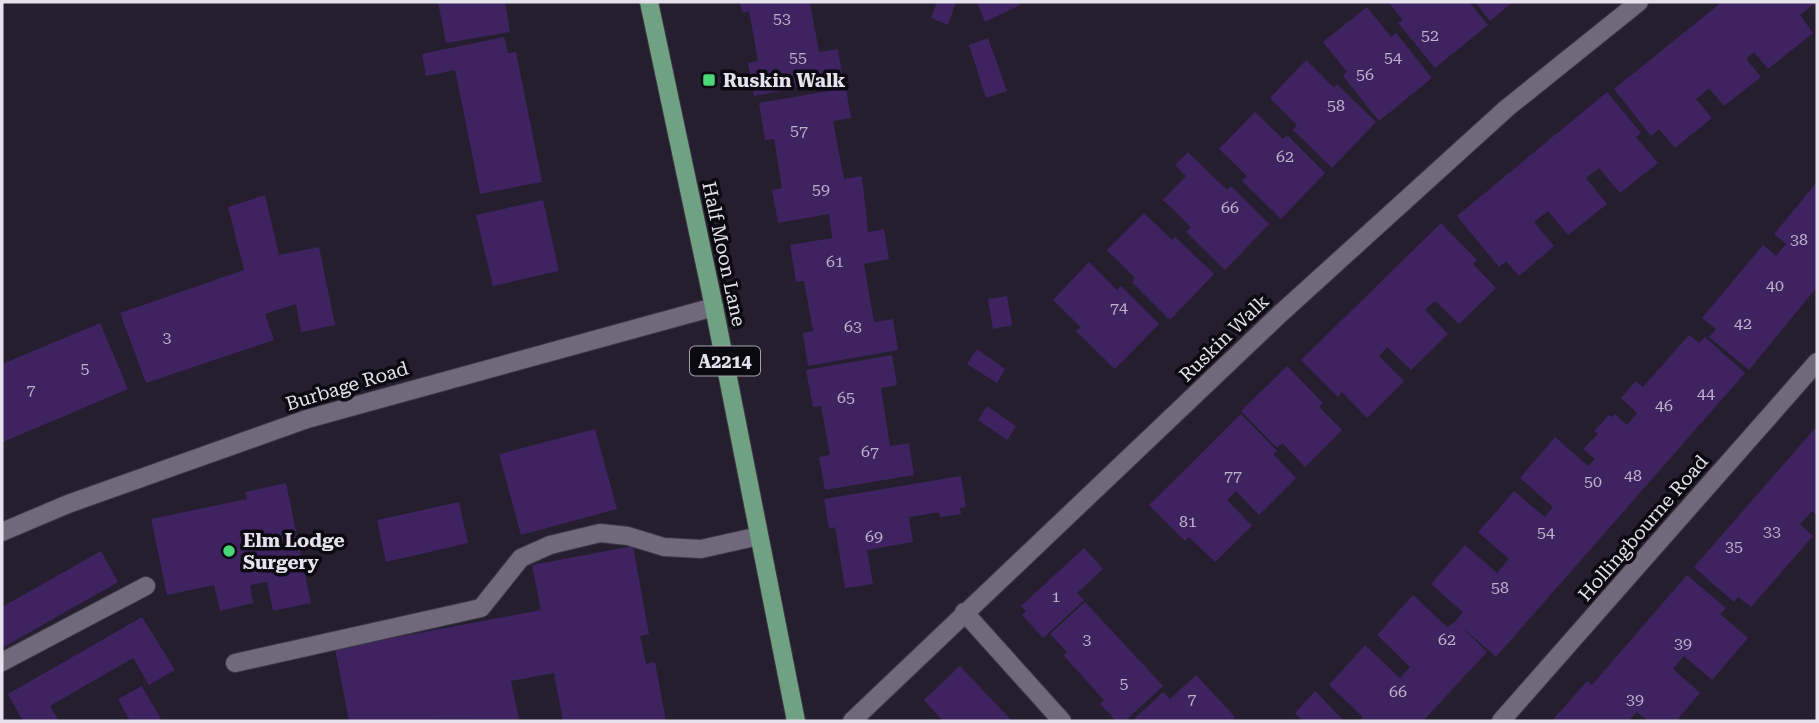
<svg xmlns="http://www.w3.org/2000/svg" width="1819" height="723" viewBox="0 0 1819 723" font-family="'Roboto Serif',serif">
  <rect width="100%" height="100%" fill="#241e2e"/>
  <g fill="#3f2360">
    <path d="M438 2H505L510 32 446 43Z"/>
    <path d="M740 2H810L819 52 838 49 843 80 754 96 748 63 758 61 749 11 742 13Z"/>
    <path d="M937 2H956L948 25 931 18Z"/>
    <path d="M977 2H1018L1020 5 985 22Z"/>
    <path d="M1388 2H1469L1488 25 1435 68 1398 23 1403 20Z"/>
    <path d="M1475 2H1513L1490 21Z"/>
    <path d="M1722 2H1817V8L1814 4 1800 15 1813 33 1768 69 1754 52 1746 59 1761 77 1724 106 1709 88 1702 94 1696 99 1712 118 1675 148 1659 129 1651 136 1614 89Z"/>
    <path d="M1367 7 1391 37 1396 33 1432 78 1379 121 1343 76 1347 72 1323 42Z"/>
    <path d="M504 37 508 53 516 52 542 182 480 194 455 70 426 76 422 54Z"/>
    <path d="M988 38 1007 91 986 98 969 45Z"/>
    <path d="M1306 60 1334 88 1337 84 1376 122 1332 168 1293 130 1297 125 1270 98Z"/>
    <path d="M846 88 851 118 833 121 844 179 862 176 868 232 884 229 889 259 864 264 874 322 893 319 898 350 808 366 803 333 813 331 804 281 796 282 790 245 832 238 829 214 778 223 772 190 782 188 774 139 765 140 759 103Z"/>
    <path d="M1607 92 1641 133 1636 137 1658 163 1620 193 1599 168 1586 178 1607 204 1568 235 1548 211 1534 222 1554 246 1519 276 1506 261 1499 267 1457 216Z"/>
    <path d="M1255 112 1283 139 1287 135 1325 173 1281 219 1242 181 1247 176 1219 149Z"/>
    <path d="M1188 152 1227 190 1231 186 1269 224 1225 270 1186 232 1191 227 1163 200 1186 176 1175 165Z"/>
    <path d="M1817 182V287L1749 370 1709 337 1716 329 1702 318 1763 245 1776 256 1786 244 1774 234Z"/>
    <path d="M265 195 279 255 319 247 335 325 301 332 296 304 289 306 265 314 274 340 146 383 120 313 244 270 228 207Z"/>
    <path d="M543 200 559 271 493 286 476 215Z"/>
    <path d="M1144 213 1172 240 1175 237 1214 274 1170 320 1132 282 1135 278 1107 250Z"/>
    <path d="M1441 223 1477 260 1473 264 1496 288 1459 324 1435 301 1430 305 1425 310 1448 334 1411 370 1387 347 1379 356 1404 381 1367 418 1342 392 1338 397 1301 360Z"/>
    <path d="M1089 262 1117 290 1121 286 1159 324 1115 369 1076 331 1081 327 1053 300Z"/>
    <path d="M1007 296 1012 325 993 329 988 299Z"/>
    <path d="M100 323 128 389 3 442 2 364Z"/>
    <path d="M1689 335 1699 343 1705 337 1745 373 1496 657 1460 625 1487 652 1423 721H1360L1363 717 1329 685 1365 645 1400 678 1410 667 1377 635 1413 595 1447 627 1455 622 1463 612 1431 584 1465 545 1497 573 1509 559 1478 532 1496 512 1514 491 1545 517 1553 507 1520 478 1555 437 1588 466 1595 459 1583 449 1598 434 1594 431 1609 415 1612 417 1615 414 1627 425 1637 413 1621 398 1636 381 1643 387Z"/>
    <path d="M977 349 1005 369 997 383 967 364Z"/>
    <path d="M892 355 897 385 881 388 890 446 909 443 914 475 825 490 819 457 830 455 821 406 813 407 806 370Z"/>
    <path d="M1287 366 1323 403 1319 407 1342 430 1305 467 1282 443 1277 448 1241 411Z"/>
    <path d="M987 406 1016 426 1007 440 978 420Z"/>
    <path d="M1241 414 1277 451 1273 454 1296 478 1259 515 1236 491 1227 500 1252 526 1215 562 1189 537 1185 541 1149 505Z"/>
    <path d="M1817 426V516L1812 511 1800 524 1813 536 1751 607 1738 597 1734 602 1694 567Z"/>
    <path d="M595 429 617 509 521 535 499 454Z"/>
    <path d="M961 476 966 507 960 508 961 514 940 517 939 512 909 517 913 542 867 550 873 584 845 588 835 527 829 529 824 499Z"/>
    <path d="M286 483 311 603 273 611 267 582 250 585 253 603 220 611 214 585 167 595 151 519 247 499 245 492Z"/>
    <path d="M459 502 468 543 386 562 377 520Z"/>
    <path d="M633 546 649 634 640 636 646 664 655 662 666 721H563L554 673 511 681 519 719 349 721 335 649 541 610 532 565Z"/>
    <path d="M1084 548 1103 569 1077 593 1084 600 1043 638 1022 615 1026 611 1021 606Z"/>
    <path d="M101 551 118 582 2 648V607Z"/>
    <path d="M1687 575 1726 608 1720 614 1748 638 1712 680 1684 656 1678 663 1673 669 1700 693 1676 721H1648L1637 712 1630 719 1633 721H1552L1587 681 1592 685Z"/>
    <path d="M1085 602 1163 686 1125 721H1116L1100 704 1104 700 1063 655 1067 652 1050 634Z"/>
    <path d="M142 617 175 670 149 685 133 658 50 706 59 721H23L8 694Z"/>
    <path d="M960 666 1012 721H943L924 700Z"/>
    <path d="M1196 675 1235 717 1231 721H1132L1163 692 1170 699Z"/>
    <path d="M142 686 162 721H130L118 699Z"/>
    <path d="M1315 691 1344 721H1303L1295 713Z"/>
  </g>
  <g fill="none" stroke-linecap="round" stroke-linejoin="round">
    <g stroke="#3e3845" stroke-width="20">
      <path id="service" d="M235 663 481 608 521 558 550 545 600 533 628 536 664 547 701 549 759 536"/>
    </g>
    <g stroke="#3e3845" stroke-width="20">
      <g id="minor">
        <path d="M964 612 1062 721"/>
        <path d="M2 662 146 586"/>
        <path d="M852 721 1280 314 1507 108 1639 2"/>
        <path d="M1501 721 1817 362"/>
      </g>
    </g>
    <g stroke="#3e3845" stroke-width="20">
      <path id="tertiary" d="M2 532 68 504 307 419 714 307"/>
    </g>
    <g stroke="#3e3845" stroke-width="20">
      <path id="primary" d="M649 2 714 307 796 721"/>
    </g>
    <use href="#service" stroke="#70697c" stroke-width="18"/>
    <use href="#minor" stroke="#70697c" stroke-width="18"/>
    <use href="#tertiary" stroke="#70697c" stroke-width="18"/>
    <use href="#primary" stroke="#70a182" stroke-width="18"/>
  </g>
  <g fill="#49d778" stroke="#0c0a11" stroke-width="2.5">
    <rect x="702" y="73" width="14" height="14" rx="3.5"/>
    <circle cx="229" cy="551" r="7"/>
  </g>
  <g text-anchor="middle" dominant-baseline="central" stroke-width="7" stroke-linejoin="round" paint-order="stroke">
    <g font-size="16" fill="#bcb2ca">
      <text x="782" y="18">53</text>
      <text x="1430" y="35">52</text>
      <text x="798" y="57">55</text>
      <text x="1393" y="57">54</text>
      <text x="1365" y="74">56</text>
      <text x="1336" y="105">58</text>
      <text x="799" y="130">57</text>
      <text x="1285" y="156">62</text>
      <text x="821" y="189">59</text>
      <text x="1230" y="207">66</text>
      <text x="1799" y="239">38</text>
      <text x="835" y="261">61</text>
      <text x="1775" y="285">40</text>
      <text x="1119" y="307">74</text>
      <text x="1743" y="323">42</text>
      <text x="853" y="326">63</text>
      <text x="167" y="337">3</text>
      <text x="85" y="368">5</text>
      <text x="31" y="389">7</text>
      <text x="1706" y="393">44</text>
      <text x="846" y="397">65</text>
      <text x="1664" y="405">46</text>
      <text x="870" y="451">67</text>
      <text x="1233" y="475">77</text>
      <text x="1633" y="475">48</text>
      <text x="1593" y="481">50</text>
      <text x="1188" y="521">81</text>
      <text x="1772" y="531">33</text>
      <text x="1546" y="532">54</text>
      <text x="874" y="536">69</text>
      <text x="1734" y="546">35</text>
      <text x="1500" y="587">58</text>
      <text x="1056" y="596">1</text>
      <text x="1087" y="639">3</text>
      <text x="1447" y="639">62</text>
      <text x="1683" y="643">39</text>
      <text x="1124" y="683">5</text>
      <text x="1398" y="691">66</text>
      <text x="1192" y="698">7</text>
      <text x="1635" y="699">39</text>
    </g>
    <rect fill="#0c0a11" stroke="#a5a1ab" stroke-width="2" x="690" y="346.5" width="70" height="29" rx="5"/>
    <g font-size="18" font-weight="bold" fill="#e6e2ed">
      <text x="725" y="361">A2214</text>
    </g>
    <g font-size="19" font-weight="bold" fill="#e6e2ed" stroke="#0c0a11" text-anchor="start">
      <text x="723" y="80">Ruskin Walk</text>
      <text x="243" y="540">Elm Lodge<tspan x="243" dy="22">Surgery</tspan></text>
    </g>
    <g font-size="19" fill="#e6e2ed" stroke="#0c0a11">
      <text transform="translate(724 254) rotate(78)">Half Moon Lane</text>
      <text transform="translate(1224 338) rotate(-44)">Ruskin Walk</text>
      <text transform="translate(347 386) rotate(-17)">Burbage Road</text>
      <text transform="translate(1643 528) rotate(-49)">Hollingbourne Road</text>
    </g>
  </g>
  <rect width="1819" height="723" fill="none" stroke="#e6e2ed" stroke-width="7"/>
</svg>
